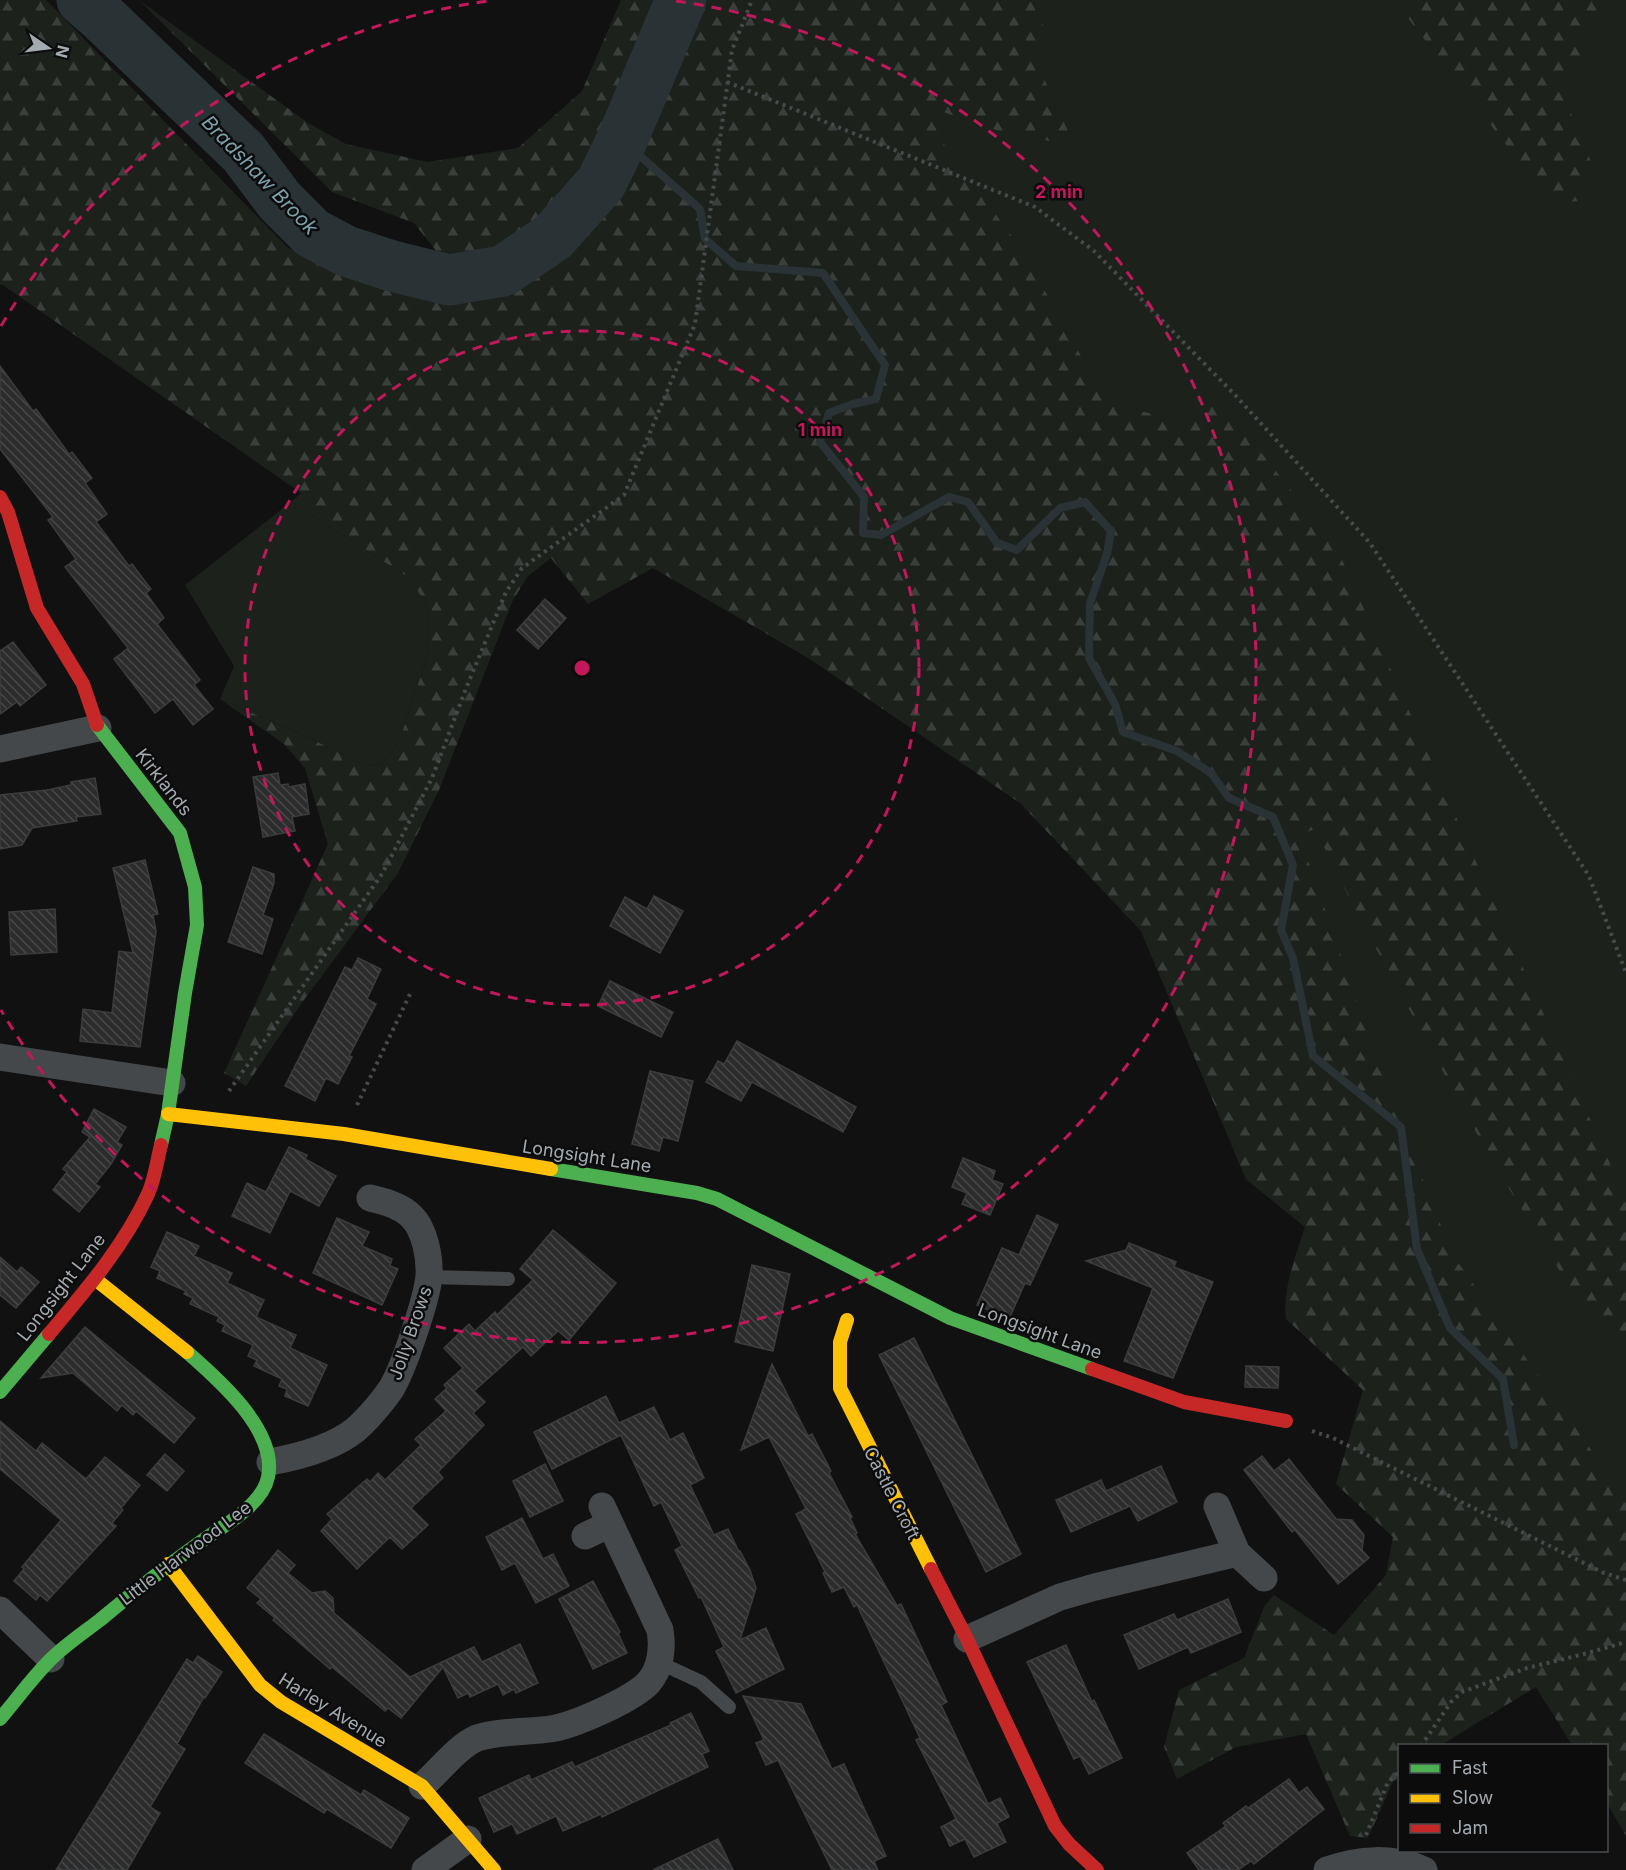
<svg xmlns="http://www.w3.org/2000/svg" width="1626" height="1870" viewBox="0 0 1626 1870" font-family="Inter,sans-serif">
  <defs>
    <pattern id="forest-firs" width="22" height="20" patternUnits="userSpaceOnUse" patternTransform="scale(1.5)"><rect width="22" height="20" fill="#1c211c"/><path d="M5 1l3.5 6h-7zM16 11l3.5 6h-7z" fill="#3a3f3b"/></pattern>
    <pattern id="building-back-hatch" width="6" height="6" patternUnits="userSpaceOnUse" patternTransform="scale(1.5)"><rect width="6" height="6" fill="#2c2c2d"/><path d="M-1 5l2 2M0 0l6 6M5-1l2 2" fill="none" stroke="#474849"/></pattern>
  </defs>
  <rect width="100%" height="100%" fill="#111112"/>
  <g fill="#1c211c">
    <path d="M796 0H1626V1520L1286 1319C1283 1286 1295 1258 1305 1227L1246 1179 1141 931 1020 802 810 659 653 567Z"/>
    <path d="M291 502 411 579 429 611 427 657 399 742 381 765 363 764 303 735 220 699 234 666 185 585Z"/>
  </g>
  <g fill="url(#forest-firs)">
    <path d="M0 0H46L288 248 393 288 464 286 414 223 332 192 139 0 308 123 346 144 428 162 518 148 582 91 621 0H1054L1043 21 1042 74 1068 131 1049 141 999 131 943 112 941 140 1024 253 1107 403 1182 421 1210 389 1336 546 1626 1200V1341L1571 1289 1489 1156 1360 919 1315 829 1299 835 1386 1085 1452 1254 1626 1499V1836L1607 1803 1606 1746 1572 1745 1536 1687 1441 1745 1400 1746 1399 1776 1392 1784 1368 1838 1350 1836 1306 1734 1236 1747 1177 1779 1164 1747 1179 1690 1244 1658 1265 1605 1274 1595 1334 1635 1386 1575 1393 1537 1336 1484 1363 1390 1286 1319C1283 1285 1296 1259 1305 1227L1246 1179 1141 931 1020 803 810 659 653 568 588 604 551 558 528 576 513 600 439 790 398 873 301 1004 246 1086 224 1073 328 844 305 768 284 744 220 699 303 735 363 764 381 765 399 742 427 657 429 611 411 579 291 502 301 493 3 285H0Z"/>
    <path d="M1394 0H1601L1565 98 1594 169 1579 201 1552 204Z"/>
  </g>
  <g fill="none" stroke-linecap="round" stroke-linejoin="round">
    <path stroke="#293335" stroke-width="8" d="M622 140 700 209 705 239 736 266 823 273 885 365 876 399 853 404 829 413 820 442 864 497 863 533 881 535 949 497 968 502 997 543 1017 550 1060 508 1085 502 1111 531 1107 554 1090 603 1089 658 1115 704 1123 732 1177 751 1211 773 1229 798 1273 817 1293 865 1281 930 1293 958 1313 1056 1401 1127 1417 1249 1450 1328 1503 1379 1514 1445"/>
    <path stroke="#293335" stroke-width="51" d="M82 0 103 18 243 152 280 201 312 233 346 251 392 266 449 280 503 271 553 237 601 183 622 140 681 0"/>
  </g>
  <g fill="url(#building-back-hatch)" stroke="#3a3c3e" stroke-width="1.5">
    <path d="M0 366 33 411 36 409 69 454 72 452 92 478 85 483 107 514 96 522 129 566 132 564 151 589 146 593 164 618 157 624 200 680 194 685 213 709 193 725 173 699 155 713 114 659 128 648 65 567 76 559 48 520 53 517 0 449Z"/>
    <path d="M545 599 566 618 538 649 517 630Z"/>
    <path d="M13 642 46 685 20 706 17 702 0 714V651Z"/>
    <path d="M278 773 280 785 288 784 289 787 305 784 309 814 292 817 295 831 263 837 253 777Z"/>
    <path d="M95 778 101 814 76 817 77 821 32 828 22 845 0 849V795L47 790 71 785V782Z"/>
    <path d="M145 860 158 914 153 915 156 931 140 1047 80 1041 83 1009 112 1013 119 951 133 953 113 868Z"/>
    <path d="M253 867 274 874V883L263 915 273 919 262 954 228 942Z"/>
    <path d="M654 896 683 911 660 953 610 926 625 897 647 909Z"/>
    <path d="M55 909 57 952 11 955 9 912Z"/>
    <path d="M358 958 381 969 367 999 376 1004 349 1056 352 1057 338 1084 326 1078 315 1101 285 1086 345 967 352 970Z"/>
    <path d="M610 981 673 1012 661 1037 598 1006Z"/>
    <path d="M737 1041 856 1107 843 1132 752 1082 741 1101 706 1082 718 1061 724 1064Z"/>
    <path d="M650 1071 693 1081 678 1141 663 1137 659 1151 632 1144Z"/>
    <path d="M94 1109 126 1127 117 1142 122 1145 111 1164 95 1184 100 1187 79 1212 53 1190 67 1172 63 1169 90 1137 82 1132Z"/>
    <path d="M289 1147 307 1155 305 1159 336 1176 319 1206 290 1191 270 1233 232 1216 247 1183 266 1192Z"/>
    <path d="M963 1158 995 1171 992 1180 1003 1184 990 1215 962 1204 967 1193 952 1187Z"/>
    <path d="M1037 1215 1058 1225 1030 1285 1025 1283 1009 1319 977 1305 1002 1248 1019 1255Z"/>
    <path d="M337 1218 369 1232 362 1246 392 1259 390 1266 398 1269 382 1305 313 1273Z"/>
    <path d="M553 1230 616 1283 569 1340 558 1331 531 1356 523 1347 474 1391 485 1402 473 1413 484 1425 438 1472 443 1478 411 1508 428 1525 402 1549 390 1537 357 1569 321 1531 332 1519 327 1514 367 1479 370 1482 378 1473 385 1480 421 1445 415 1439 446 1411 435 1399 447 1388 444 1385 463 1368 444 1348 469 1324 475 1331 495 1312 497 1315 533 1280 520 1269Z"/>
    <path d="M167 1232 199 1246 194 1256 232 1273 227 1283 264 1300 256 1317 296 1335 290 1348 327 1365 308 1406 285 1396 287 1389 279 1386 282 1379 254 1366 257 1360 248 1356 253 1345 222 1331 225 1325 217 1321 219 1317 190 1304 193 1298 184 1294 186 1291 157 1278 160 1271 151 1267Z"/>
    <path d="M1129 1243 1176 1262 1174 1267 1213 1282 1173 1378 1124 1361 1153 1288 1086 1261 1126 1250Z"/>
    <path d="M0 1257 17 1272 21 1267 39 1282 16 1308 0 1295Z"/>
    <path d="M752 1265 790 1274 773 1351 735 1342Z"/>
    <path d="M85 1327 195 1418 174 1443 136 1411 133 1415 122 1405 117 1411 73 1373 41 1378Z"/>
    <path d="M914 1338 1021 1554 986 1572 879 1355Z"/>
    <path d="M772 1364 808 1436 812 1434 831 1471 829 1473 852 1517 850 1518 857 1533 855 1534 897 1606 901 1604 947 1702 941 1705 988 1804 1000 1798 1009 1817 997 1823 1006 1842 974 1857 965 1839 950 1846 941 1827 956 1819 916 1740 920 1738 857 1605 854 1607 844 1587 832 1592 823 1573 825 1572 796 1514 806 1509 769 1437 741 1450Z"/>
    <path d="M1246 1366 1279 1367 1278 1388 1245 1387Z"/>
    <path d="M606 1396 619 1423 654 1407 670 1440 683 1433 704 1478 690 1485 714 1535 728 1529 739 1552 740 1551 750 1570 756 1588 740 1640 766 1628 784 1669 736 1693 716 1651 724 1647 701 1597 699 1598 675 1550 682 1546 661 1502 654 1506 621 1435 552 1469 534 1432Z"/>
    <path d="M0 1421 36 1451 42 1443 86 1479 105 1457 140 1485 121 1508 123 1510 112 1523 116 1526 47 1601 40 1595 36 1600 14 1581 24 1569 22 1567 61 1520 0 1469Z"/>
    <path d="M165 1454 184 1471 167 1491 147 1475Z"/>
    <path d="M1262 1456 1274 1471 1289 1459 1336 1519 1352 1520 1364 1535 1362 1550 1369 1558 1338 1584 1295 1530 1292 1532 1244 1470Z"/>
    <path d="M545 1464 563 1501 530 1517 513 1481Z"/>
    <path d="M1161 1466 1177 1502 1138 1521 1130 1506 1071 1532 1056 1500 1101 1480 1106 1491Z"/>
    <path d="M522 1518 543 1559 553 1554 569 1586 536 1603 515 1563 502 1570 486 1537Z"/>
    <path d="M278 1550 295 1565 288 1573 312 1593 325 1591 333 1598 334 1613 410 1677 474 1647 482 1662 520 1644 538 1683 516 1693 514 1689 503 1695 498 1684 470 1697 468 1693 458 1698 443 1667 401 1718 388 1708 385 1711 332 1667 330 1669 273 1620 275 1618 257 1603 261 1599 247 1588Z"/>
    <path d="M593 1581 620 1632 618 1633 627 1653 593 1669 559 1599Z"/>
    <path d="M1228 1599 1241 1632 1191 1653 1188 1647 1139 1669 1124 1635 1174 1614 1177 1620Z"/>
    <path d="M1066 1645 1092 1702 1094 1700 1122 1758 1089 1774 1080 1756 1074 1759 1027 1662Z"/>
    <path d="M198 1656 222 1672 205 1698 204 1697 177 1744 185 1749 150 1807 160 1813 127 1870H56L187 1659 193 1663Z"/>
    <path d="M743 1696 801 1704 832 1769 844 1764 858 1795 886 1856 874 1861 878 1870H832L778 1760 766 1765 756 1743 764 1740Z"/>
    <path d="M691 1713 709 1751 702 1754 708 1767 602 1817 601 1814 563 1831 556 1816 517 1834 512 1824 494 1832 479 1798 529 1775 531 1780 572 1762 575 1767 671 1725 670 1723Z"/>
    <path d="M264 1734 361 1795 364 1790 409 1818 391 1848 327 1809 324 1813 245 1763Z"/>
    <path d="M1289 1779 1299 1793 1307 1787 1324 1809 1254 1864 1251 1861 1238 1870H1199L1187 1853 1226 1826 1223 1823 1246 1806 1248 1808Z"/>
    <path d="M718 1839 733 1870H653Z"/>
  </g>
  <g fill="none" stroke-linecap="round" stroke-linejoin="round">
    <g stroke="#47494b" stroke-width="4" stroke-dasharray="3 4.5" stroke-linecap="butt">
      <path d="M727 82 1035 207 1094 251 1236 396 1370 543 1589 876 1626 973"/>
      <path d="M229 1091 382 874 432 778 467 686 506 592 522 568 624 495 695 324 732 50 752 0"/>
      <path d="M357 1105 411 992"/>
      <path d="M1312 1431 1333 1438 1604 1573 1626 1580"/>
      <path d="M1421 1746 1451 1702 1462 1692 1527 1668 1584 1654 1626 1642"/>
      <path d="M1366 1835 1388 1782 1400 1771"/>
    </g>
    <g stroke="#45484a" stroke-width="14">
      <path d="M429 1277 508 1279"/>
      <path d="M658 1662 701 1682 729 1707"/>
    </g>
    <g stroke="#45484a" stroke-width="27">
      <path d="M0 749 98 728"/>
      <path d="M0 1057 172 1083"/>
      <path d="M270 1462C297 1457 333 1448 355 1430 366 1421 383 1401 391 1389 403 1370 427 1299 429 1276 430 1258 425 1229 411 1216 401 1206 384 1201 370 1198"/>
      <path d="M1217 1506 1237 1553 1264 1578"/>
      <path d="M585 1536 610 1524"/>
      <path d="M0 1610 51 1659"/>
      <path d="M967 1639 1060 1597 1095 1587 1237 1553"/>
      <path d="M422 1786C438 1772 458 1746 477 1738 496 1731 530 1732 550 1729 573 1726 634 1699 649 1682 661 1668 663 1647 660 1630L602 1506"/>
      <path d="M425 1870 468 1839"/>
      <path d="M1327 1870C1358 1859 1393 1856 1424 1870"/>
    </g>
    <g stroke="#4caf50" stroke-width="14">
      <path d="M97 725 180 833 195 887 197 925 185 993 168 1114 161 1145"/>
      <path d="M551 1169 697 1193 717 1199 950 1318 1092 1369"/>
      <path d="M0 1392 49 1334"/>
      <path d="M0 1719C17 1699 32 1678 50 1660 65 1645 83 1633 100 1620 136 1590 173 1561 212 1534 232 1521 263 1502 268 1477 278 1431 218 1379 187 1352"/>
    </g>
    <g stroke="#ffc107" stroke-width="14">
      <path d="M168 1114 344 1134 551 1169"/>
      <path d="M95 1279 187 1352"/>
      <path d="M847 1320 840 1342V1388L931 1569"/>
      <path d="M168 1564 260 1685 281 1702 422 1786 494 1870"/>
    </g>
    <g stroke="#c62828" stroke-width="14">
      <path d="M0 497 8 512 37 608 83 684 97 725"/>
      <path d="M49 1334C86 1290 124 1246 148 1194 155 1179 157 1160 161 1145"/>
      <path d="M1092 1369 1184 1402 1286 1421"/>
      <path d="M931 1569 967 1639 1055 1826 1069 1844 1097 1870"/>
    </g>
  </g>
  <g fill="none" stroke="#c2185b" stroke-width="3" stroke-dasharray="10 8">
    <circle cx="582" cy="668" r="337"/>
    <path d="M1 326A674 674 0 0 1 488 1M676 1A674 674 0 1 1 1 1010"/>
  </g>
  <g text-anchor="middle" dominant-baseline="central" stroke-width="5" stroke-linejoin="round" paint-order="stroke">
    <g font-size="18" fill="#a3abb1" stroke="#0c0c0d">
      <text transform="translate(164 782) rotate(52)">Kirklands</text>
      <text transform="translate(587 1156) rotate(9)">Longsight Lane</text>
      <text transform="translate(61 1287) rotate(-52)">Longsight Lane</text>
      <text transform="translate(1040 1331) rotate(20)">Longsight Lane</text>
      <text transform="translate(410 1333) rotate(-71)">Jolly Brows</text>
      <text transform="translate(892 1493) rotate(63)">Castle Croft</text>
      <text transform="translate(185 1553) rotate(-37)">Little Harwood Lee</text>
      <text transform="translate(333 1710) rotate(32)">Harley Avenue</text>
    </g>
    <g font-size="20" font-style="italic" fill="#7ca0aa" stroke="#0c0c0d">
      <text transform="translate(260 175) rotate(46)">Bradshaw Brook</text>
    </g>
  </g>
  <circle cx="582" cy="668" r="9" fill="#c2185b" stroke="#0c0c0d" stroke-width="3"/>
  <g font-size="18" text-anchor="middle" font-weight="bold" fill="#c2185b" stroke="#0c0c0d" stroke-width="5" stroke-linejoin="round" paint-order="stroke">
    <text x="1059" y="198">2 min</text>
    <text x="820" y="436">1 min</text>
  </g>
  <rect x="1398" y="1744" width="210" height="108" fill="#0c0c0d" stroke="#484c4f" stroke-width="1.5"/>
  <rect x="1410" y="1764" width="30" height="9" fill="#4caf50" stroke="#484c4f" stroke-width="1.5"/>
  <text x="1452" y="1774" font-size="18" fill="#a3abb1">Fast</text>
  <rect x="1410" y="1794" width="30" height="9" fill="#ffc107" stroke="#484c4f" stroke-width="1.5"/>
  <text x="1452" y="1804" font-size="18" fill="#a3abb1">Slow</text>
  <rect x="1410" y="1824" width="30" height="9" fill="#c62828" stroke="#484c4f" stroke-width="1.5"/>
  <text x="1452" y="1834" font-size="18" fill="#a3abb1">Jam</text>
  <g transform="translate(48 48) rotate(104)" stroke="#0c0c0d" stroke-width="4.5" paint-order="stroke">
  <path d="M0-4.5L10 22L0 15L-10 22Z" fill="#a3abb1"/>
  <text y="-9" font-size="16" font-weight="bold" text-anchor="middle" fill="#a3abb1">N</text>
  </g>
</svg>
